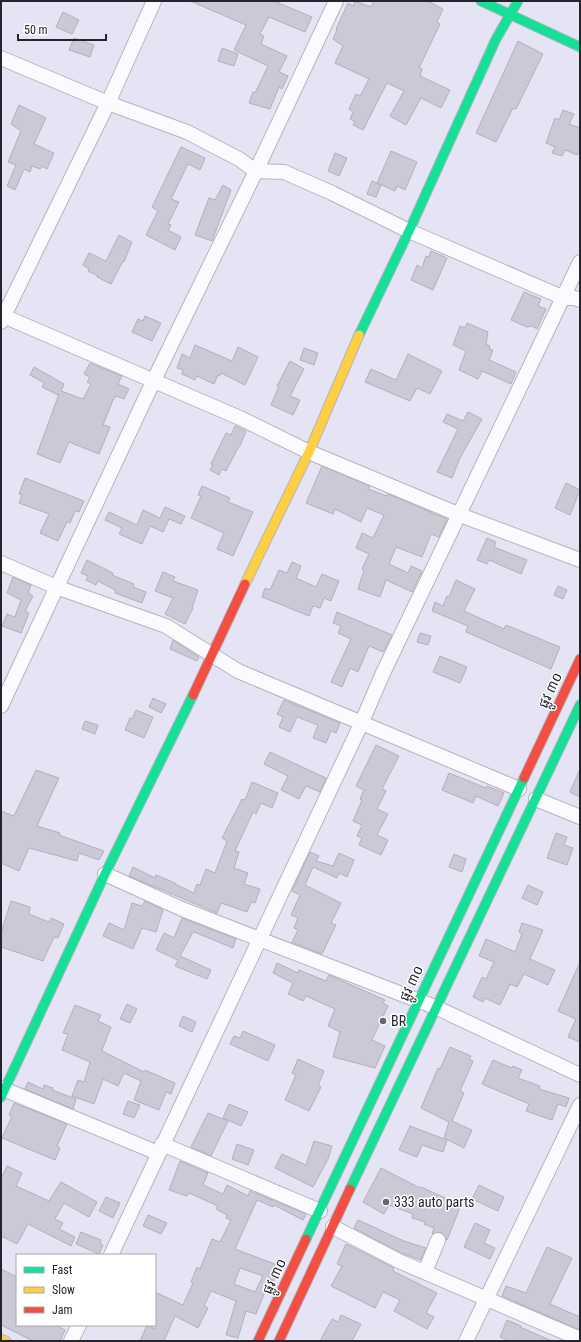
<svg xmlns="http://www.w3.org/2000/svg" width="581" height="1342" viewBox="0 0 581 1342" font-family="'Roboto Condensed','Noto Sans Khmer',sans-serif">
  <rect width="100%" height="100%" fill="#e4e4f5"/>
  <g fill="#cbc9d6" stroke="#b2b0bd" fill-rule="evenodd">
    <path d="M190 1H274L312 17 305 32 269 17 260 34 264 36 261 44 287 56 279 72 288 76 282 89 279 87 270 109 249 103 253 92 255 93 268 66 234 50 246 25Z"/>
    <path d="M355 1 371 7 374 1H428L443 9 437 22 440 24 419 68 422 69 420 76 450 90 441 108 421 98 406 125 390 116 404 91 387 83 363 130 353 125 355 122 350 119 353 112 349 109 356 94 360 96 369 79 335 63 343 46 333 39 337 30 336 29 348 3 353 6Z"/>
    <path d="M63 12 79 20 72 34 56 27Z"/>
    <path d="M74 38 94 45 90 57 69 50Z"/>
    <path d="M518 41 543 54 516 109 513 108 496 142 476 133Z"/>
    <path d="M222 48 238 54 234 66 218 61Z"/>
    <path d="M19 105 46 118 34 144 54 153 47 169 42 166 40 169 32 166 30 172 24 169 15 190 7 186 16 165 8 162 21 131 11 124Z"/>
    <path d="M563 110 574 114 569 124 580 128V154L577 153V155L565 150 562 156 552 153 555 147 546 143 555 118 559 120Z"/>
    <path d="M181 147 205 158 200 170 188 164 171 199 179 202 168 224 171 225 168 230 181 237 175 250 146 235 158 211 152 207Z"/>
    <path d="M391 151 417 162 405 190 397 186 395 191 377 183Z"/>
    <path d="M335 153 347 158 339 176 328 171Z"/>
    <path d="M372 181 381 185 376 197 367 194Z"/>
    <path d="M223 185 231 190 212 241 195 235 209 198 215 200Z"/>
    <path d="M119 235 132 242 124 262 123 261 111 284 97 277 98 276 88 271 89 269 83 265 89 253 106 261Z"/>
    <path d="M431 251 447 258 433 290 411 280 417 265 422 268 426 256 429 257Z"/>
    <path d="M524 292 541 299 538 306 546 309 537 329 532 326 527 327 511 320Z"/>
    <path d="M145 316 161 323 152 341 132 332 138 319 143 321Z"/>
    <path d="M467 323 488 332 486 344 490 346 489 349 493 350 489 360 516 372 511 384 482 371 478 379 459 370 466 351 453 345 460 326 465 328Z"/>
    <path d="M195 345 232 361 238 347 258 357 245 385 221 373 220 376 218 375 214 384 197 376 195 380 182 374 183 370 177 368 182 354 190 358Z"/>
    <path d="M304 348 318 353 314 365 300 360Z"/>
    <path d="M408 354 442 371 430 394 417 388 410 401 365 382 371 369 396 380Z"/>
    <path d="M290 361 304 369 290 396 300 400 293 415 271 405 279 386H277Z"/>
    <path d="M90 363 122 376 118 384 129 389 124 399 116 396 113 400 103 425 110 427 99 454 69 442 60 463 37 454 59 394 58 395 42 387 44 383 30 375 34 367 64 384 61 391 83 399 91 384 87 382 90 377 84 374Z"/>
    <path d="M468 412 482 419 460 458 452 478 437 472 458 429 443 422 447 414 463 421Z"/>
    <path d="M235 426 246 431 240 446H239L226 471 222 469 219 475 210 470 213 464H211L226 433 231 435Z"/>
    <path d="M322 466 370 486 368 489 387 496 388 494 447 519 439 537 431 534 422 557 396 547 389 564 408 573 411 566 422 571 412 592 386 580 380 597 358 589 364 570 362 569 369 554 356 548 362 533 373 538 384 515 367 508 361 522 335 509 333 514 306 503Z"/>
    <path d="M25 478 84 501 79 512 75 511 70 523 67 522 58 541 40 533 49 514 19 503 22 495 19 494Z"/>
    <path d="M566 483 580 490 570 515 555 508Z"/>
    <path d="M202 486 230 498 228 502 253 512 233 556 217 549 224 533 191 518 201 496 198 495Z"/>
    <path d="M165 507 185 516 181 524 169 519 163 532 150 526 142 544 119 534 122 528 105 520 109 512 137 525 143 510 160 518Z"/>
    <path d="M487 538 496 542 494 547 527 560 521 574 489 560 487 564 477 560Z"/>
    <path d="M87 560 113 573 112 575 134 584 133 587 146 592 142 603 115 593V590L98 581 96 585 86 580 88 576 81 573Z"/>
    <path d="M292 562 301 566 296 578 316 587 322 574 339 581 331 601 324 598 320 608 313 606 309 616 262 597 265 588 270 590 279 570 287 573Z"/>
    <path d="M163 572 175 577 173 581 198 590 192 608H193L185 624 165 614 173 598 155 591Z"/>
    <path d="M13 577 31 585 28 593 33 596 25 611 29 613 21 633 2 626 7 614 15 617 21 600 7 593Z"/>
    <path d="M456 580 475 589 464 611 504 629 506 625 560 647 551 669 466 632 468 626 432 611 435 602 443 606 447 596 449 597Z"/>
    <path d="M558 586 567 590 563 599 554 595Z"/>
    <path d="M337 612 392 635 383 652 369 646 358 672 350 668 342 687 331 682 351 639 338 633 341 626 333 623Z"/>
    <path d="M420 633 431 636 428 645 417 642Z"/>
    <path d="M173 640 199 657 197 661 170 649Z"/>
    <path d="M440 656 467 667 460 683 433 672Z"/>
    <path d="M153 698 166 704 161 713 149 707Z"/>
    <path d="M284 700 340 723 336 733 331 731 326 743 313 738 318 725 297 717 290 732 279 727 283 717 277 714Z"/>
    <path d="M136 710 153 717 144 738 125 730 130 718 132 719Z"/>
    <path d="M85 721 98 725 95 734 82 729Z"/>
    <path d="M376 745 399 756 382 789 386 791 377 809 388 814 377 835 388 840 381 855 359 845 362 838 357 836 362 825 353 821 362 800 360 799 364 790 356 786Z"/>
    <path d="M270 752 326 778 320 792 306 786 299 799 281 790 288 776 264 764Z"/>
    <path d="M580 769V797L570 792Z"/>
    <path d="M36 770 59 778 37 826 60 833 59 835 104 851 99 860 79 853 77 861 29 848 19 871 1 863V811L14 816Z"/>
    <path d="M449 773 486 788 487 786 504 793 498 806 476 796 473 803 442 790Z"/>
    <path d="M252 782 278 793 272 808 261 803 256 814 253 812 235 851 239 852 234 868 248 873 244 884 260 889 255 903 251 902 247 912 221 903 217 913 129 876 133 867 155 878 156 875 175 883V884L194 893 197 884 200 885 206 869 215 873 227 841 222 838 242 799 245 800Z"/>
    <path d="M556 833 567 837 564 845 573 848 567 865 547 858Z"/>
    <path d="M310 852 319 856 316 861 333 866 339 853 354 860 347 877 339 873 337 878 313 867 305 885 341 903 331 923 336 925 322 954 292 942 298 930 294 928 298 918 291 915 300 895 292 891Z"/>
    <path d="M454 854 466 859 462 872 449 867Z"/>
    <path d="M528 885 543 892 537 905 522 898Z"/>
    <path d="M11 901 30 907 29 914 49 922 51 918 64 924 58 938 54 937 43 961 1 947V933Z"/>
    <path d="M145 901 163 910 156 932 142 928 133 949 103 936 109 923 124 930 132 903 142 906Z"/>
    <path d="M182 918 236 939 233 948 194 932 192 934 180 956 211 970 207 979 175 966 178 960 156 950 164 933 174 938Z"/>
    <path d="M522 923 543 930 530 959 555 970 548 985 524 974 517 987 510 984 500 1005 485 998 483 1002 473 997 482 977 486 979 494 962 479 956 486 939 515 952 522 934 519 932Z"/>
    <path d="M580 962V1042L568 1037 576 1019 558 1011Z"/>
    <path d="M277 963 298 973 299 970 326 981 329 975 385 1000 383 1003 388 1006 372 1040 385 1046 375 1068 333 1057 340 1032 328 1026 335 1009 306 996 303 1001 288 994 293 983 273 973Z"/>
    <path d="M127 1004 137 1009 130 1023 120 1019Z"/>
    <path d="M75 1005 101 1015 98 1021 111 1027 102 1050 104 1052 144 1072 145 1070 175 1083 171 1094 166 1092 159 1110 134 1100 141 1081 124 1073 118 1086 103 1079 94 1104 72 1096 78 1080 84 1082 90 1062 62 1050 68 1034 63 1033Z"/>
    <path d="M183 1016 196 1022 192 1032 179 1026Z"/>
    <path d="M243 1031 275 1045 268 1061 230 1044 234 1036 240 1038Z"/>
    <path d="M450 1047 471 1056 469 1059 473 1061 460 1091 464 1093 452 1121 472 1130 464 1148 444 1138 449 1122 421 1108 438 1068 440 1069Z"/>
    <path d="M298 1059 324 1071 318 1086 321 1087 309 1111 285 1100 296 1075 292 1073Z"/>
    <path d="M493 1060 512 1068 513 1066 522 1070 518 1078 540 1086 539 1089 569 1098 566 1107 558 1104 552 1120 526 1111 529 1104 482 1084Z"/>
    <path d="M28 1082 43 1089 44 1085 53 1088 52 1090 76 1099 73 1109 25 1089Z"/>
    <path d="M128 1101 140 1105 134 1118 123 1114Z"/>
    <path d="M14 1103 67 1124 57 1146 60 1148 55 1160 2 1138 12 1116 9 1115Z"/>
    <path d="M229 1104 248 1112 241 1126 223 1118Z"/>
    <path d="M208 1113 228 1121 211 1156 191 1147Z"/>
    <path d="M410 1126 447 1140 443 1152 422 1145 417 1157 399 1150Z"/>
    <path d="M314 1141 332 1146 328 1159 313 1187 275 1168 282 1154 306 1165Z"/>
    <path d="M237 1144 254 1150 248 1165 232 1159Z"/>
    <path d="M180 1161 208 1173 203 1185 223 1194 227 1185 248 1196 250 1191 306 1214 303 1220 274 1205 273 1207 257 1200 235 1249 280 1266 274 1281 270 1279 256 1314 246 1311 238 1338 226 1335 236 1301 211 1291 204 1306 208 1308 198 1328 175 1316 164 1341H140L147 1325 155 1329V1292L183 1305 193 1283 191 1282 197 1267 200 1269 212 1239 220 1242 231 1220 226 1218 227 1215 216 1209 218 1206 189 1193 187 1196 169 1190ZM240 1268 263 1276 255 1292 234 1284Z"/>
    <path d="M7 1166 22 1173 16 1186 49 1201 61 1182 97 1202 89 1217 64 1203 55 1219 63 1223 59 1229 75 1237 71 1246 28 1224 17 1244 1 1236V1179Z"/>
    <path d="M381 1168 420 1188 421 1187 461 1205 447 1240 441 1232 432 1234 434 1228 424 1224 425 1222 412 1218 413 1214 389 1205 384 1214 363 1202Z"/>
    <path d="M479 1185 504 1197 498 1211 472 1199Z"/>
    <path d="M106 1197 120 1203 113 1218 99 1211Z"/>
    <path d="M148 1215 167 1223 161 1234 143 1226Z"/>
    <path d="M358 1220 404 1241 426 1248 421 1260 401 1253 354 1228Z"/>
    <path d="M475 1223 490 1230 484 1243 495 1248 490 1259 464 1247Z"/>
    <path d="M81 1232 101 1240 100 1243 103 1245 99 1254 76 1244Z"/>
    <path d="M346 1244 394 1268 393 1271 437 1293 426 1313 434 1317 427 1329 394 1311 400 1300 383 1292 375 1308 331 1286 342 1266 337 1264Z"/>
    <path d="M547 1247 572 1258 550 1304 580 1317V1330L502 1296 506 1286 526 1293Z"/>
    <path d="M1 1269 17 1277V1325H55L65 1330 60 1341H33L1 1325Z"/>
    <path d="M341 1315 361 1324 352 1341H320L332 1319 338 1322Z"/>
    <path d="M507 1320 521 1326 520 1327 552 1341H510L500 1337Z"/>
  </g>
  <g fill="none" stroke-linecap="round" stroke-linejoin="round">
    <g stroke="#b4b4c0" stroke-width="16">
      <g id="street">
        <path d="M1 58 108 103 187 132 239 159 256 171 284 172 332 193 409 231 564 298H575L580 300"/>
        <path d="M1 315 240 418 309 452 460 515 580 560"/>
        <path d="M1 322 108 103 154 1"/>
        <path d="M1 563 56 587 166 626 238 671 519 789"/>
        <path d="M1 706 153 382 256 171 336 1"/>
        <path d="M536 799 580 817"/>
        <path d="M105 874 182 909 435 1007 580 1075"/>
        <path d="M1 1088 158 1153"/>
        <path d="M162 1144 320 1211"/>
        <path d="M333 1227 401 1262 580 1339"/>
        <path d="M111 1255 361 724 383 673 580 262"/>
        <path d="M425 1272 438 1240"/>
        <path d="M71 1341 79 1325"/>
        <path d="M466 1341 580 1105"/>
      </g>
    </g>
    <g stroke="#b4b4c0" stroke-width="11">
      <g id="fast">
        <path d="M481 1 580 47"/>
        <path d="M359 335 409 231 496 39 518 1"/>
        <path d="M1 1097 105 874 193 695"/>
        <path d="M350 1189 580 705"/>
        <path d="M306 1239 524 778"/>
      </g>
    </g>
    <g stroke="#b4b4c0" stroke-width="11">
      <g id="slow">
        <path d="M245 584 309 452 359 335"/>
        <path d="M1 1339 6 1341"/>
      </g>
    </g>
    <g stroke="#b4b4c0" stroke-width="11">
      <g id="jam">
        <path d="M193 695 245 584"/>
        <path d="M524 778 580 659"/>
        <path d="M258 1341 306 1239"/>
        <path d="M279 1341 350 1189"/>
      </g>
    </g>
    <use href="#street" stroke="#fbfbfe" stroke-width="14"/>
    <use href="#fast" stroke="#16e098" stroke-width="9"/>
    <use href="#slow" stroke="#ffcf43" stroke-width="9"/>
    <use href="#jam" stroke="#f24e42" stroke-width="9"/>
  </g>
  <g fill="#676774" stroke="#fff" stroke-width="1.5">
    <circle cx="383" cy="1021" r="4"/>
    <circle cx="386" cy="1202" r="4"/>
  </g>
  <g text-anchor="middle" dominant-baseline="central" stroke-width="3" stroke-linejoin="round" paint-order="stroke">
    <g font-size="14" fill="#24242f" stroke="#fff">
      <text transform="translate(550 690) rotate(-65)">ផ្លូវ ៣០</text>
      <text transform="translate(411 983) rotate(-65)">ផ្លូវ ៣០</text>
      <text transform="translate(274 1276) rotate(-65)">ផ្លូវ ៣០</text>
    </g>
    <g font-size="14" fill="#24242f" stroke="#fff" text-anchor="start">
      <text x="391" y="1021">BR</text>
      <text x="394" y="1202">333 auto parts</text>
    </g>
  </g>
  <rect width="581" height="1342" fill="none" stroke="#24242f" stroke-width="4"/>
  <rect x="16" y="1254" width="140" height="72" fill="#ffffff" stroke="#a7a7ac"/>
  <rect x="24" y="1267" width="20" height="6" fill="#16e098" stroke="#a7a7ac"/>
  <text x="52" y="1274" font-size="12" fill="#24242f">Fast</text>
  <rect x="24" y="1287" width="20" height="6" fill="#ffcf43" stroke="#a7a7ac"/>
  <text x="52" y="1294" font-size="12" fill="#24242f">Slow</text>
  <rect x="24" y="1307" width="20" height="6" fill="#f24e42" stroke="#a7a7ac"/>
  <text x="52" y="1314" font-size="12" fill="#24242f">Jam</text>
  <path d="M18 34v6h88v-6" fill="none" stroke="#24242f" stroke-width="2"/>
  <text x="24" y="34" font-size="12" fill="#24242f" stroke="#ffffff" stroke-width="3" paint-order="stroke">50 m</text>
</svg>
